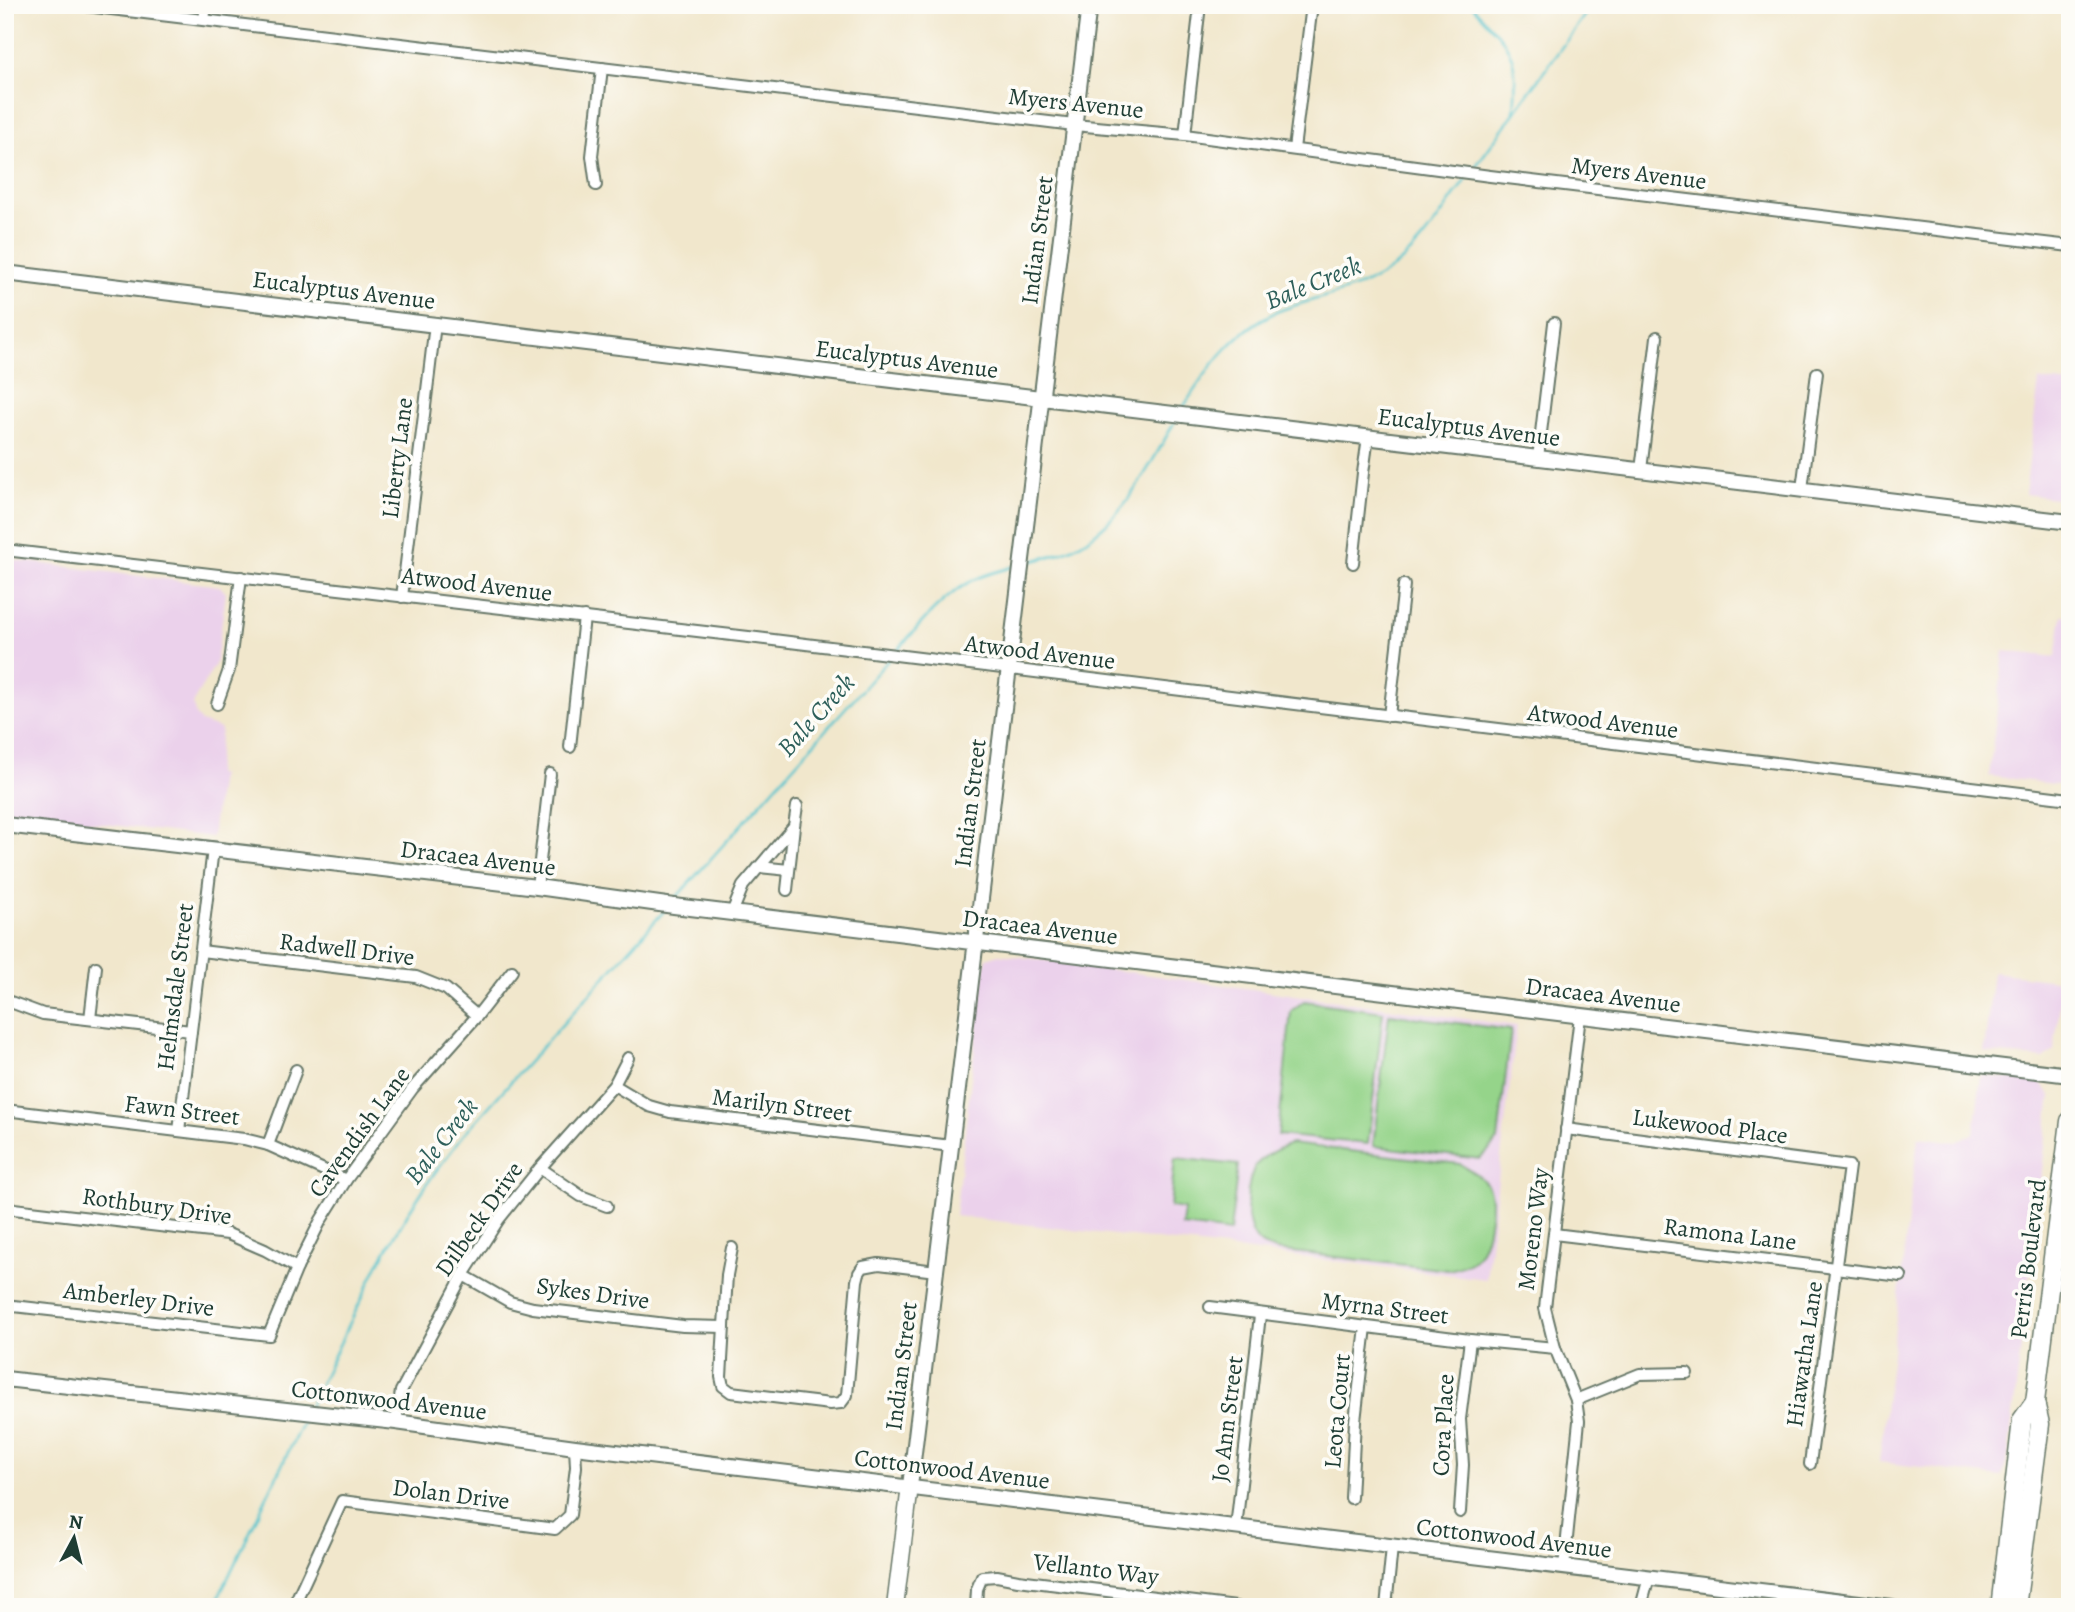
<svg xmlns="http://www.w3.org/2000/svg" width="2075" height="1612" viewBox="0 0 2075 1612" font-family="Alegreya,serif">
  <rect width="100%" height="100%" fill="#fdfcf7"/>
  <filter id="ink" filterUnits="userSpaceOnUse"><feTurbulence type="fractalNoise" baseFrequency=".0143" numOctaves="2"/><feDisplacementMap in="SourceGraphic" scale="14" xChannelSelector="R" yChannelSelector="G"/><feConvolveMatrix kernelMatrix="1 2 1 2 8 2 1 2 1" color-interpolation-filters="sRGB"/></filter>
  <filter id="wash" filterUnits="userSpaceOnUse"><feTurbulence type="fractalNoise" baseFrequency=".00686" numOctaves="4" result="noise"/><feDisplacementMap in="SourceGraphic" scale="28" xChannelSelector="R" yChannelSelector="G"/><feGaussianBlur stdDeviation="1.57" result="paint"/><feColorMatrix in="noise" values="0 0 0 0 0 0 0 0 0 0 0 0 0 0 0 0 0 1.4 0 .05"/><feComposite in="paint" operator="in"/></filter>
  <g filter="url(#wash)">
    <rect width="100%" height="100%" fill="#f1e7cc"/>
    <g fill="#ebd1eb">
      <path d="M2039 380 2070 384V500L2025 494Z"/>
      <path d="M5 559 220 586 226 593 216 663 196 697 193 705 196 716 201 722 221 729 216 774 220 775 212 837 5 812Z"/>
      <path d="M2062 615 2070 616V786L1989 776 2004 651 2056 657Z"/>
      <path d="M999 954 1517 1026 1486 1279 955 1216 984 971 987 958Z"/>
      <path d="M1993 972 2063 981 2054 1051 2044 1059 1984 1052Z"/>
      <path d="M1981 1075 2040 1082 2051 1095 2008 1456 2002 1477 1879 1462 1918 1137 1957 1142 1974 1133Z"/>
    </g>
    <g fill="#95d48a" stroke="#5a885f" stroke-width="2">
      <path d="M1304 1001 1383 1012 1368 1144 1278 1135 1291 1011Z"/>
      <path d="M1389 1014 1511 1030 1498 1140 1480 1159 1373 1146Z"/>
      <path d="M1291 1144 1460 1164C1469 1169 1481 1176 1487 1185 1496 1199 1488 1242 1478 1255 1471 1264 1458 1268 1448 1270L1276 1250C1272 1248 1265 1247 1261 1244 1242 1230 1244 1179 1258 1163 1267 1153 1279 1148 1291 1144Z"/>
      <path d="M1175 1158 1238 1165 1230 1232 1182 1226 1184 1209 1170 1207Z"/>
    </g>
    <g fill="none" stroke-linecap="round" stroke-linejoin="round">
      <g stroke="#57c4cd" stroke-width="2.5">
        <path d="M1472 5C1480 16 1489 24 1498 34 1519 57 1516 84 1514 113"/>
        <path d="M1473 170 1592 5"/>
        <path d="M1181 411C1207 369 1238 324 1287 308 1321 296 1356 292 1387 272 1421 250 1443 210 1467 178"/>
        <path d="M1025 563C1041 559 1057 555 1072 548 1125 522 1147 468 1176 420"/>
        <path d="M896 652C918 627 939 600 968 583 982 574 1000 571 1016 566"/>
        <path d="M674 900 891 657"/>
        <path d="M309 1407 379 1263 408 1213 433 1175 465 1133 665 910"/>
        <path d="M214 1607 305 1417"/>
      </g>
    </g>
  </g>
  <g filter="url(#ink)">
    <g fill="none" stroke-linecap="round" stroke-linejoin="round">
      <g stroke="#687869" stroke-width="14">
        <g id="minor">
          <path d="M78 5 1074 125 1185 135 1490 176 2070 246"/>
          <path d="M204 20 206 5"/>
          <path d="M1185 135 1200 5"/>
          <path d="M1294 149 1312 5"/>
          <path d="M596 185 592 156 602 68"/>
          <path d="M1538 458 1554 323"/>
          <path d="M1641 470 1657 337"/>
          <path d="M1802 489 1817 373"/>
          <path d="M5 550 757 638 2070 799"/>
          <path d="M1353 563 1363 473 1368 437"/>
          <path d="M402 597 435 324"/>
          <path d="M217 704 229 670 241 577"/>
          <path d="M1389 716 1404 585"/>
          <path d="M570 747 584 617"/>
          <path d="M759 867 789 870"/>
          <path d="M537 887 550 774"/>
          <path d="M787 890 794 826"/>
          <path d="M732 913 743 886 794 826 797 806"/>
          <path d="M201 951 416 977 446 989 477 1016"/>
          <path d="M5 1000 43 1014 191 1031"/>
          <path d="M90 1019 96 967"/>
          <path d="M614 1085 649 1106 670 1112 951 1146"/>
          <path d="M5 1110 244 1139 268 1145 346 1180"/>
          <path d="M1566 1129 1849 1166 1810 1464"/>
          <path d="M179 1131 213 849"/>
          <path d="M268 1145 296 1070"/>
          <path d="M540 1168 581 1196 607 1206"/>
          <path d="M5 1208 228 1234 265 1250 297 1268"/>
          <path d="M1554 1234 1901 1276"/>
          <path d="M732 1248 727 1275 721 1377 723 1386 731 1392 830 1404 841 1403 847 1395 857 1281 859 1273 863 1267 879 1264 936 1271"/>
          <path d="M463 1275 510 1302 533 1308 683 1326 724 1327"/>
          <path d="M5 1305 269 1335 297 1268 321 1220 346 1180 413 1088 477 1016 512 971"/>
          <path d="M1210 1307 1470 1340 1555 1348"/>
          <path d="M1576 1400 1640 1374 1687 1373"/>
          <path d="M396 1422 401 1391 463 1275 499 1219 540 1168 614 1085 628 1058"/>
          <path d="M1351 1498 1355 1421 1366 1327"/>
          <path d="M1460 1512 1463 1465 1460 1419 1470 1340"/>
          <path d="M1236 1528 1260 1315"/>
          <path d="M1564 1567 1579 1421 1576 1400 1555 1348 1545 1308 1580 1016"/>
          <path d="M293 1607 342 1501 555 1529 570 1515 576 1467 575 1447"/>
          <path d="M976 1607 977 1589 982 1577 997 1576 1018 1580 1236 1607"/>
          <path d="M1386 1607 1392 1547"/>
          <path d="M1641 1607 1649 1577"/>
        </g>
      </g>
      <g stroke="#687869" stroke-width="18">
        <g id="tertiary">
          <path d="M5 273 2070 522"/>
          <path d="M5 825 537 887 674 906 2070 1075"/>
          <path d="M5 1379 396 1422 575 1447 1892 1607"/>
          <path d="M910 1486 1089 5"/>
        </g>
      </g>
      <g stroke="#687869" stroke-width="19">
        <path id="secondary" d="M895 1607 910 1486"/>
      </g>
      <g stroke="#687869" stroke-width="21">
        <g id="primary">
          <path d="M2002 1607 2001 1600 2022 1420 2035 1402"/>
          <path d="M2013 1607 2017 1600 2040 1424 2035 1402 2070 1121"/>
        </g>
      </g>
      <use href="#minor" stroke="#fff" stroke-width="10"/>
      <use href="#tertiary" stroke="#fff" stroke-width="14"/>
      <use href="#secondary" stroke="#fff" stroke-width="16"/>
      <use href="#primary" stroke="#fff" stroke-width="18"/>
    </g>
  </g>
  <g text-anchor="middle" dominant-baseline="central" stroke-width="7" stroke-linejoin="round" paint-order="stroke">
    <g font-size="24" fill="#1f3d34" stroke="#fdfcf7">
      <text transform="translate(1076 103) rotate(6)">Myers Avenue</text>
      <text transform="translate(1639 173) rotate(7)">Myers Avenue</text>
      <text transform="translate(1037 240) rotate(-83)">Indian Street</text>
      <text transform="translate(344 290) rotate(7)">Eucalyptus Avenue</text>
      <text transform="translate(907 359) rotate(7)">Eucalyptus Avenue</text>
      <text transform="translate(1469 427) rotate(7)">Eucalyptus Avenue</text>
      <text transform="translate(397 458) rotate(-83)">Liberty Lane</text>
      <text transform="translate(477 584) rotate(7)">Atwood Avenue</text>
      <text transform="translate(1040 652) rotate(7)">Atwood Avenue</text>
      <text transform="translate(1603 721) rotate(7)">Atwood Avenue</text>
      <text transform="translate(970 803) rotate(-83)">Indian Street</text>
      <text transform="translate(478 858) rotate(7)">Dracaea Avenue</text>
      <text transform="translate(1040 927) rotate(7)">Dracaea Avenue</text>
      <text transform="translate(347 949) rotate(7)">Radwell Drive</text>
      <text transform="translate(175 987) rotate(-83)">Helmsdale Street</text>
      <text transform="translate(1603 995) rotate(7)">Dracaea Avenue</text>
      <text transform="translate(782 1105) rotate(7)">Marilyn Street</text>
      <text transform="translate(182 1110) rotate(7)">Fawn Street</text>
      <text transform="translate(1710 1126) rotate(7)">Lukewood Place</text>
      <text transform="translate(359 1132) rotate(-54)">Cavendish Lane</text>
      <text transform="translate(157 1206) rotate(8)">Rothbury Drive</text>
      <text transform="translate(479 1219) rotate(-55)">Dilbeck Drive</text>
      <text transform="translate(1533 1229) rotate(-83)">Moreno Way</text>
      <text transform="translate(1730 1234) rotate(7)">Ramona Lane</text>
      <text transform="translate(2028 1259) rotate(-83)">Perris Boulevard</text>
      <text transform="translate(593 1293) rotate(8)">Sykes Drive</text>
      <text transform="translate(139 1299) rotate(7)">Amberley Drive</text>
      <text transform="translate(1385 1308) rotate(7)">Myrna Street</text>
      <text transform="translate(1804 1354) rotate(-82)">Hiawatha Lane</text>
      <text transform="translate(901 1366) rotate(-83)">Indian Street</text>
      <text transform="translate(389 1400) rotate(7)">Cottonwood Avenue</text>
      <text transform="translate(1337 1411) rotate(-85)">Leota Court</text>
      <text transform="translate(1227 1419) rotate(-83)">Jo Ann Street</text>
      <text transform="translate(1443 1425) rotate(-87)">Cora Place</text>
      <text transform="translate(952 1469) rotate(7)">Cottonwood Avenue</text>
      <text transform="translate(451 1494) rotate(7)">Dolan Drive</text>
      <text transform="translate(1514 1538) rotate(7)">Cottonwood Avenue</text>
      <text transform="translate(1096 1569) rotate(7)">Vellanto Way</text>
    </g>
    <g font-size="26" font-style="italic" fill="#2d5f5a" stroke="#fdfcf7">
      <text transform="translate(1313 283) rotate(-22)">Bale Creek</text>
      <text transform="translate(816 715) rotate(-48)">Bale Creek</text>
      <text transform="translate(441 1141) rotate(-52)">Bale Creek</text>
    </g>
  </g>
  <rect width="2075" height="1612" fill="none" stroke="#fdfcf7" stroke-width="28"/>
  <g transform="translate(74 1538) rotate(7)" stroke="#fdfcf7" stroke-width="5" paint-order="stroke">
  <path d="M0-5L12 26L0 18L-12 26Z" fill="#1f3d34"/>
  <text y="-10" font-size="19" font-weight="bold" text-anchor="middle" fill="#1f3d34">N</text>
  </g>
</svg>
